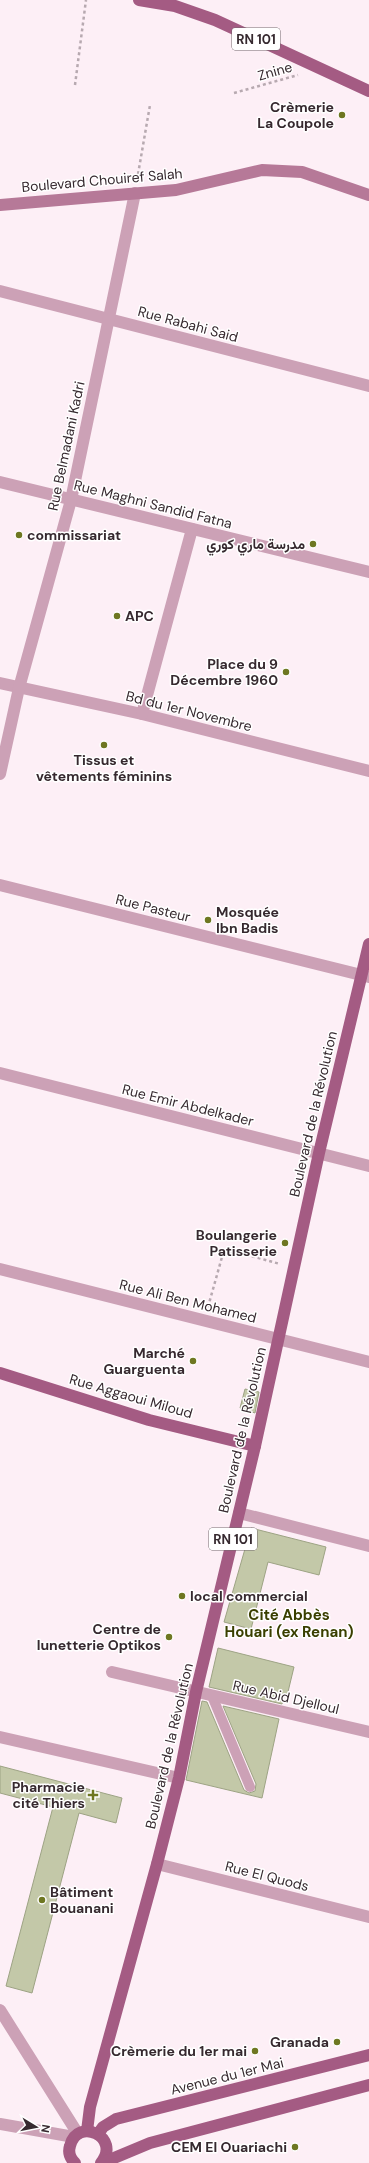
<svg xmlns="http://www.w3.org/2000/svg" width="369" height="2163" viewBox="0 0 369 2163" font-family="'DM Sans',Vazirmatn,sans-serif">
  <rect width="100%" height="100%" fill="#fdeff6"/>
  <g fill="#c3c8a8" stroke="#9da384">
    <path d="M245 1389 259 1392 255 1413 240 1408Z"/>
    <path d="M251 1528 326 1547 319 1575 268 1562 251 1629 224 1622Z"/>
    <path d="M218 1648 294 1667 287 1696H284L282 1704 209 1687Z"/>
    <path d="M202 1701 207 1702 244 1790 249 1793 255 1791 256 1784 223 1706 279 1719 262 1798 186 1780Z"/>
    <path d="M0 1766 122 1798 116 1823 79 1813 32 1993 6 1986 53 1807 0 1793Z"/>
  </g>
  <g fill="none" stroke-linecap="round" stroke-linejoin="round">
    <g stroke="#b7a9b0" stroke-width="2.5" stroke-dasharray="3 3" stroke-linecap="butt">
      <path d="M75 85 86 0"/>
      <path d="M234 93 298 75"/>
      <path d="M137 180 150 105"/>
      <path d="M208 1307 222 1257 233 1251 280 1264"/>
    </g>
    <path stroke="#cca1b6" stroke-width="10" d="M212 1696 250 1787"/>
    <g stroke="#cca1b6" stroke-width="12">
      <path d="M0 291 369 386"/>
      <path d="M0 482 369 572"/>
      <path d="M0 683 142 714 369 771"/>
      <path d="M142 714 192 529"/>
      <path d="M0 774 19 688 71 500 135 193"/>
      <path d="M0 885 369 977"/>
      <path d="M0 1073 369 1166"/>
      <path d="M0 1269 369 1362"/>
      <path d="M239 1513 369 1546"/>
      <path d="M112 1672 369 1732"/>
      <path d="M0 1737 179 1778"/>
      <path d="M157 1864 369 1917"/>
      <path d="M0 2010 78 2134"/>
      <path d="M0 2124 74 2137"/>
    </g>
    <path stroke="#b67998" stroke-width="12" d="M0 205 176 190 262 170 302 172 369 195"/>
    <g stroke="#a45b83" stroke-width="12">
      <path d="M139 0 175 6 215 20 369 91"/>
      <path d="M0 1373 149 1420 255 1446"/>
      <path d="M87 2131 90 2107 157 1864 179 1778 196 1692 255 1446 319 1153 369 944"/>
      <path d="M98 2134 103 2127 116 2119 369 2055"/>
      <path d="M75 2163C70 2158 68 2152 70 2146 77 2116 122 2137 101 2163"/>
      <path d="M102 2163 150 2143 369 2085"/>
    </g>
  </g>
  <g fill="#6e7721" stroke="#fff" stroke-width="1.5">
    <circle cx="342" cy="115" r="4"/>
    <circle cx="19" cy="535" r="4"/>
    <circle cx="313" cy="544" r="4"/>
    <circle cx="117" cy="616" r="4"/>
    <circle cx="286" cy="672" r="4"/>
    <circle cx="104" cy="745" r="4"/>
    <circle cx="208" cy="920" r="4"/>
    <circle cx="285" cy="1243" r="4"/>
    <circle cx="193" cy="1361" r="4"/>
    <circle cx="182" cy="1596" r="4"/>
    <circle cx="169" cy="1637" r="4"/>
    <path d="M91 1789h4v4h4v4h-4v4h-4v-4h-4v-4h4z"/>
    <circle cx="42" cy="1900" r="4"/>
    <circle cx="337" cy="2042" r="4"/>
    <circle cx="255" cy="2051" r="4"/>
    <circle cx="295" cy="2147" r="4"/>
  </g>
  <g text-anchor="middle" dominant-baseline="central" stroke-width="3" stroke-linejoin="round" paint-order="stroke">
    <g fill="#fff" stroke="#72696d" stroke-width="1">
      <rect x="232" y="28" width="48" height="22" rx="3"/>
      <rect x="209" y="1528" width="48" height="22" rx="3"/>
    </g>
    <g font-size="13" font-weight="bold" fill="#36292f">
      <text x="256" y="39">RN 101</text>
      <text x="233" y="1539">RN 101</text>
    </g>
    <g font-size="14" fill="#36292f" stroke="#fff">
      <text transform="translate(275 71) rotate(-16)">Znine</text>
      <text transform="translate(102 180) rotate(-5)">Boulevard Chouiref Salah</text>
      <text transform="translate(188 324) rotate(15)">Rue Rabahi Said</text>
      <text transform="translate(66 446) rotate(-78)">Rue Belmadani Kadri</text>
      <text transform="translate(153 504) rotate(14)">Rue Maghni Sandid Fatna</text>
      <text transform="translate(189 711) rotate(14)">Bd du 1er Novembre</text>
      <text transform="translate(153 908) rotate(14)">Rue Pasteur</text>
      <text transform="translate(188 1105) rotate(14)">Rue Emir Abdelkader</text>
      <text transform="translate(313 1114) rotate(-77)">Boulevard de la Révolution</text>
      <text transform="translate(188 1301) rotate(14)">Rue Ali Ben Mohamed</text>
      <text transform="translate(131 1396) rotate(16)">Rue Aggaoui Miloud</text>
      <text transform="translate(242 1430) rotate(-77)">Boulevard de la Révolution</text>
      <text transform="translate(286 1697) rotate(13)">Rue Abid Djelloul</text>
      <text transform="translate(169 1746) rotate(-77)">Boulevard de la Révolution</text>
      <text transform="translate(267 1876) rotate(14)">Rue El Quods</text>
      <text transform="translate(227 2076) rotate(-14)">Avenue du 1er Mai</text>
    </g>
    <g font-size="14" font-weight="bold" fill="#36292f" stroke="#fff" text-anchor="end">
      <text x="334" y="107">Crèmerie<tspan x="334" dy="16">La Coupole</tspan></text>
      <text x="27" y="535" text-anchor="start">commissariat</text>
      <text x="305" y="544">مدرسة ماري كوري</text>
      <text x="125" y="616" text-anchor="start">APC</text>
      <text x="278" y="664">Place du 9<tspan x="278" dy="16">Décembre 1960</tspan></text>
      <text x="104" y="760" text-anchor="middle">Tissus et<tspan x="104" dy="16">vêtements féminins</tspan></text>
      <text x="216" y="912" text-anchor="start">Mosquée<tspan x="216" dy="16">Ibn Badis</tspan></text>
      <text x="277" y="1235">Boulangerie<tspan x="277" dy="16">Patisserie</tspan></text>
      <text x="185" y="1353">Marché<tspan x="185" dy="16">Guarguenta</tspan></text>
      <text x="190" y="1596" text-anchor="start">local commercial</text>
      <text x="161" y="1629">Centre de<tspan x="161" dy="16">lunetterie Optikos</tspan></text>
      <text x="85" y="1787">Pharmacie<tspan x="85" dy="16">cité Thiers</tspan></text>
      <text x="50" y="1892" text-anchor="start">Bâtiment<tspan x="50" dy="16">Bouanani</tspan></text>
      <text x="329" y="2042">Granada</text>
      <text x="247" y="2051">Crèmerie du 1er mai</text>
      <text x="287" y="2147">CEM El Ouariachi</text>
    </g>
    <g font-size="15" font-weight="bold" fill="#3a3f00" stroke="#fff">
      <text x="289" y="1615">Cité Abbès<tspan x="289" dy="17">Houari (ex Renan)</tspan></text>
    </g>
  </g>
  <g transform="translate(36 2127) rotate(100)" stroke="#ffffff" stroke-width="3" paint-order="stroke">
  <path d="M0-3L7 15L0 10L-7 15Z" fill="#36292f"/>
  <text y="-6" font-size="11" font-weight="bold" text-anchor="middle" fill="#36292f">N</text>
  </g>
</svg>
